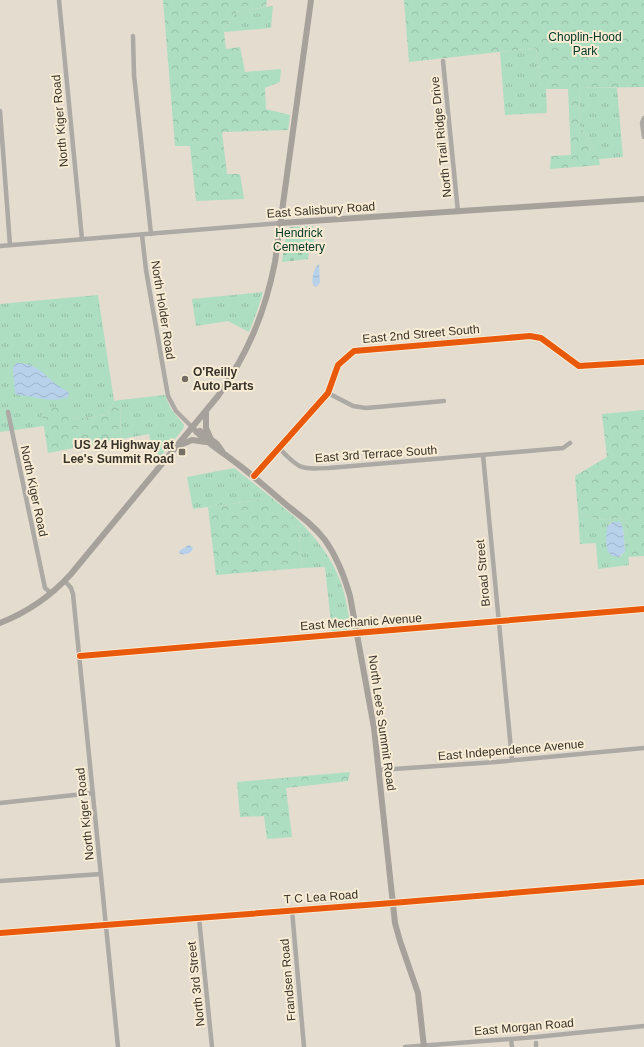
<svg xmlns="http://www.w3.org/2000/svg" width="644" height="1047" viewBox="0 0 644 1047" font-family="Helvetica,sans-serif">
  <defs>
    <pattern id="grass-tufts" width="24" height="20" patternUnits="userSpaceOnUse"><rect width="24" height="20" fill="#addec2"/><path d="M3 7l-1-3M5 7V3M7 7l1-3M15 17l-1-3M17 17v-4M19 17l1-3" fill="none" stroke="#96bfa7"/></pattern>
    <pattern id="forest-crowns" width="20" height="18" patternUnits="userSpaceOnUse"><rect width="20" height="18" fill="#addec2"/><path d="M2 6a3 3 0 1 1 6 0M12 15a3 3 0 1 1 6 0" fill="none" stroke="#96bfa7"/></pattern>
    <pattern id="cemetery-stones" width="16" height="16" patternUnits="userSpaceOnUse"><rect width="16" height="16" fill="#addec2"/><path d="M2 7V4a2 2 0 0 1 4 0v3zM10 15v-3a2 2 0 0 1 4 0v3z" fill="#96bfa7"/></pattern>
    <pattern id="water-waves" width="16" height="10" patternUnits="userSpaceOnUse"><rect width="16" height="10" fill="#b7d1eb"/><path d="M0 5q4-4 8 0t8 0" fill="none" stroke="#9eb4ca"/></pattern>
  </defs>
  <rect width="100%" height="100%" fill="#e3dccf"/>
  <g fill="url(#grass-tufts)" fill-rule="evenodd">
    <path d="M273 6 271 28 224 32 236 12Z"/>
    <path d="M536 48 541 88 546 89 547 113 505 115 500 52Z"/>
    <path d="M579 88H617L623 157 599 159 580 126Z"/>
    <path d="M263 292 257 311 249 332 228 321 196 326 192 299Z"/>
    <path d="M98 295 114 401 107 415 73 419 41 408 44 426 0 432V304Z"/>
    <path d="M165 395 171 409 184 425 183 429 154 464 149 434 121 439 120 400Z"/>
    <path d="M234 468 272 498 193 509 187 477Z"/>
    <path d="M578 511C585 514 598 520 605 520 615 521 617 514 626 522L629 565 598 569 596 543 580 544ZM613 522H616L623 528 625 551 620 557 610 554 606 545 609 524Z"/>
    <path d="M298 520C319 541 336 563 344 593 347 604 348 615 351 626L348 631 332 633 325 567 302 568Z"/>
  </g>
  <g fill="url(#forest-crowns)">
    <path d="M163 0H267L266 7 236 12 224 32 226 49 240 47 245 72 281 69 280 82 265 88 266 109 290 115 288 130 222 132 227 174H240L244 199 196 201 190 146H175Z"/>
    <path d="M404 0H644V87L579 88 580 126 599 159 600 165 550 169 551 156 571 155 568 89H541L536 48 409 62Z"/>
    <path d="M120 400 121 439 48 453 41 408 70 406 73 419 107 415 114 401Z"/>
    <path d="M644 410V556L628 557 626 522C617 514 615 521 605 520 598 520 585 514 578 511L575 476 607 457 602 414Z"/>
    <path d="M272 498 298 520 302 568 216 575 208 507Z"/>
    <path d="M350 772 348 781 286 788 292 837 267 839 264 816 240 817 237 782Z"/>
  </g>
  <path fill="url(#cemetery-stones)" d="M313 226 314 245 309 250 308 259 282 262 287 229 291 227Z"/>
  <g fill="url(#water-waves)">
    <path d="M319 264 320 283 316 287 313 285C311 279 314 267 319 264Z"/>
    <path d="M16 363C41 362 48 383 69 392L68 397C52 404 35 396 18 395L15 393 13 368Z"/>
    <path d="M613 522H620L623 528 625 551 619 557C603 558 606 538 607 527Z"/>
    <path d="M189 545 193 548C191 554 185 555 180 554L179 551Z"/>
  </g>
  <g fill="none" stroke-linecap="round" stroke-linejoin="round">
    <g stroke="#ada9a4" stroke-width="4.5">
      <path d="M59 0 82 239"/>
      <path d="M133 36 134 75 151 234"/>
      <path d="M443 61 458 212"/>
      <path d="M0 111 10 245"/>
      <path d="M644 118 642 123 644 137"/>
      <path d="M142 235 146 270 168 396 176 411 192 427"/>
      <path d="M0 246 281 223"/>
      <path d="M328 393 353 406 366 408 444 401"/>
      <path d="M8 412 45 588 51 593"/>
      <path d="M279 448C300 470 300 469 329 468L563 448 570 443"/>
      <path d="M483 455 512 760"/>
      <path d="M254 476 328 393 338 365 354 351 530 336 541 338 579 366 644 362"/>
      <path d="M65 581 71 588 73 594 118 1047"/>
      <path d="M80 656C268 640 456 625 644 609"/>
      <path d="M379 770 496 762 644 748"/>
      <path d="M0 803 93 793"/>
      <path d="M0 881 101 874"/>
      <path d="M292 910 304 1047"/>
      <path d="M199 918 212 1047"/>
      <path d="M0 933 392 903 644 882"/>
      <path d="M511 1039 512 1047"/>
      <path d="M536 1043V1047"/>
      <path d="M405 1047 536 1037 644 1026"/>
    </g>
    <g stroke="#a6a19b" stroke-width="6">
      <path d="M281 223 644 199"/>
      <path d="M206 411V428L210 437"/>
      <path d="M192 427C204 442 220 450 235 462 254 476 271 492 289 507 302 517 315 527 325 540 337 557 344 575 350 596L374 728 395 923 400 941 418 993 424 1047"/>
      <path d="M200 431 217 444 222 451"/>
      <path d="M178 446 192 440 206 442"/>
      <path d="M0 623C28 612 51 596 71 574L218 396C248 353 265 313 275 262L311 0"/>
    </g>
    <g stroke="#f8ecd4" stroke-width="8">
      <g id="cycleway">
        <path d="M254 476 328 393 338 365 354 351 530 336 541 338 579 366 644 362"/>
        <path d="M80 656C268 640 456 625 644 609"/>
        <path d="M0 933 392 903 644 882"/>
      </g>
    </g>
    <use href="#cycleway" stroke="#e8590c" stroke-width="6"/>
  </g>
  <g fill="#746e64" stroke="#f8ecd4" stroke-width="1.5">
    <circle cx="185" cy="379" r="4"/>
    <rect x="178" y="448" width="8" height="8" rx="2"/>
  </g>
  <g text-anchor="middle" dominant-baseline="central" stroke-width="4" stroke-linejoin="round" paint-order="stroke">
    <g font-size="12" fill="#023625" stroke="#f8ecd4">
      <text x="585" y="37">Choplin-Hood<tspan x="585" dy="14">Park</tspan></text>
      <text x="299" y="233">Hendrick<tspan x="299" dy="14">Cemetery</tspan></text>
    </g>
    <g font-size="12" fill="#38332a" stroke="#f8ecd4">
      <text transform="translate(60 121) rotate(-95)">North Kiger Road</text>
      <text transform="translate(441 137) rotate(-96)">North Trail Ridge Drive</text>
      <text transform="translate(321 210) rotate(-4)">East Salisbury Road</text>
      <text transform="translate(163 310) rotate(81)">North Holder Road</text>
      <text transform="translate(421 334) rotate(-5)">East 2nd Street South</text>
      <text transform="translate(376 454) rotate(-4)">East 3rd Terrace South</text>
      <text transform="translate(34 491) rotate(78)">North Kiger Road</text>
      <text transform="translate(483 573) rotate(-95)">Broad Street</text>
      <text transform="translate(361 622) rotate(-4)">East Mechanic Avenue</text>
      <text transform="translate(382 723) rotate(82)">North Lee's Summit Road</text>
      <text transform="translate(511 750) rotate(-5)">East Independence Avenue</text>
      <text transform="translate(85 814) rotate(-96)">North Kiger Road</text>
      <text transform="translate(321 897) rotate(-4)">T C Lea Road</text>
      <text transform="translate(288 980) rotate(-95)">Frandsen Road</text>
      <text transform="translate(196 984) rotate(-96)">North 3rd Street</text>
      <text transform="translate(524 1027) rotate(-5)">East Morgan Road</text>
    </g>
    <g font-size="12" font-weight="bold" fill="#38332a" stroke="#f8ecd4" text-anchor="start">
      <text x="193" y="372">O'Reilly<tspan x="193" dy="14">Auto Parts</tspan></text>
      <text x="174" y="445" text-anchor="end">US 24 Highway at<tspan x="174" dy="14">Lee's Summit Road</tspan></text>
    </g>
  </g>
</svg>
